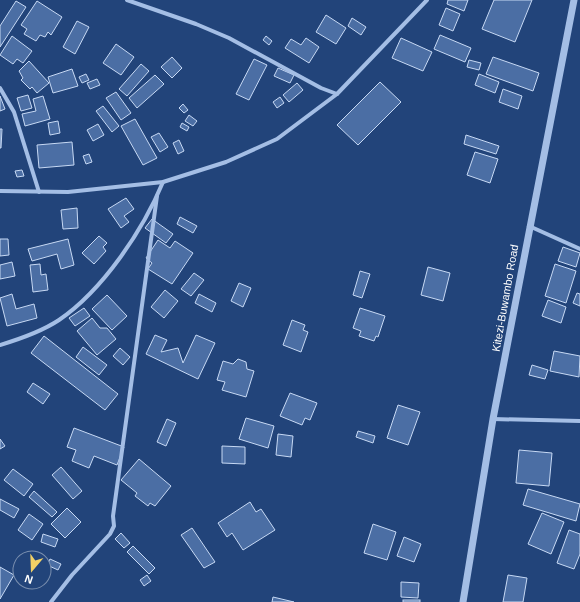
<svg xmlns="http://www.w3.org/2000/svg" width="580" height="602" viewBox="0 0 580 602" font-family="Helvetica,sans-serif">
  <rect width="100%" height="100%" fill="#22447a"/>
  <g fill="#4b6ea4" stroke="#c7d9f4">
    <path d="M448 0H468L464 11 447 4Z"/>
    <path d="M494 0H532L515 42 482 29Z"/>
    <path d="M16 1 26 7 0 47V26Z"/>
    <path d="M37 1 62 17 51 35 48 32 45 37 40 35 36 41 24 34 27 29 21 25Z"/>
    <path d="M446 8 460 14 453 31 439 25Z"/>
    <path d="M326 15 346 28 336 44 316 32Z"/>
    <path d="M352 18 366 27 361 35 348 26Z"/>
    <path d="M77 21 89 27 75 54 63 47Z"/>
    <path d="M440 35 471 48 465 62 434 49Z"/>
    <path d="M12 36 32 51 23 63 17 59 13 64 0 55Z"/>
    <path d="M266 36 272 41 269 45 263 40Z"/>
    <path d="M306 38 319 47 309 63 285 48 291 39 301 45Z"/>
    <path d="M401 38 432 52 423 71 392 58Z"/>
    <path d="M116 44 134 57 121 75 103 63Z"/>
    <path d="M172 57 182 68 172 78 161 67Z"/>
    <path d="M493 57 539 73 533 91 486 74Z"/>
    <path d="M254 59 267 65 249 100 236 94Z"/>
    <path d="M469 60 481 63 479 70 467 67Z"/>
    <path d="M29 61 49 83 37 93 32 87 30 89 21 80 23 78 19 71Z"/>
    <path d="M141 64 149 71 127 96 119 89Z"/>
    <path d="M278 68 294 75 290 83 274 76Z"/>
    <path d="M72 69 78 86 53 93 48 77Z"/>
    <path d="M86 74 89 80 82 83 79 77Z"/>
    <path d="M479 74 499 82 495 93 475 85Z"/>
    <path d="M155 75 164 84 137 108 129 98Z"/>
    <path d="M97 79 100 85 90 89 87 83Z"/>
    <path d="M380 82 401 102 358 145 337 125Z"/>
    <path d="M297 83 303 90 289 102 283 95Z"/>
    <path d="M503 89 522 96 518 109 499 102Z"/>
    <path d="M116 92 131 113 121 120 106 98Z"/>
    <path d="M28 95 32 108 21 111 17 98Z"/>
    <path d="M0 96 5 109 0 111Z"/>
    <path d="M43 96 50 119 25 126 22 114 36 111 33 99Z"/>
    <path d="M280 97 284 103 277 108 273 102Z"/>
    <path d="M183 104 188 110 184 113 179 108Z"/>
    <path d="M103 106 119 126 112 132 96 111Z"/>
    <path d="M189 115 197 121 193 126 185 121Z"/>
    <path d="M135 119 157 158 143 165 121 126Z"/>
    <path d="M58 121 60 133 50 135 48 123Z"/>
    <path d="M182 123 189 127 187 131 180 127Z"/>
    <path d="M98 124 104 135 93 141 87 130Z"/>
    <path d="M0 129H2L1 148H0Z"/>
    <path d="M159 133 168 147 160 152 151 137Z"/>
    <path d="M466 135 499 146 496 154 464 144Z"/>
    <path d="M179 140 184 151 178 154 173 143Z"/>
    <path d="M72 142 74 165 39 168 37 145Z"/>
    <path d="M475 152 498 159 490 183 467 175Z"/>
    <path d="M89 154 92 162 86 164 83 156Z"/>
    <path d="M22 170 24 176 17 177 15 171Z"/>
    <path d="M126 198 134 209 124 216 129 222 121 228 108 209Z"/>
    <path d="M77 208 78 228 63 229 61 210Z"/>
    <path d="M180 217 197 226 193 233 177 224Z"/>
    <path d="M152 219 173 234 166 243 145 228Z"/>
    <path d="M99 236 107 243 103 247 106 251 94 264 82 253Z"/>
    <path d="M0 239H8L9 255 0 256Z"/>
    <path d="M68 239 74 265 61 269 57 254 32 261 28 249Z"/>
    <path d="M158 240 170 248 175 241 193 253 172 284 148 269 152 263 146 258Z"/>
    <path d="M563 247 580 253 576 267 558 261Z"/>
    <path d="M12 262 15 276 0 279V265Z"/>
    <path d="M40 264 41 275 46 274 48 290 33 292 30 265Z"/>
    <path d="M555 264 576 271 566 303 545 296Z"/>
    <path d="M428 267 450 273 443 301 421 295Z"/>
    <path d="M360 271 370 274 362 298 353 295Z"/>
    <path d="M194 273 204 280 191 296 181 289Z"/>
    <path d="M239 283 251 288 243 307 231 301Z"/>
    <path d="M165 290 178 301 164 318 151 307Z"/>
    <path d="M577 293 580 294V306L573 303Z"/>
    <path d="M12 294 16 309 34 304 37 318 7 326 0 298Z"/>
    <path d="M199 294 216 303 212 312 195 303Z"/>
    <path d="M107 295 127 316 112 330 92 309Z"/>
    <path d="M548 300 566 307 561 323 542 316Z"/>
    <path d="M84 308 90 316 75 326 69 318Z"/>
    <path d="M360 308 385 316 378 337 376 336 374 341 359 336 361 331 353 328Z"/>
    <path d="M92 318 100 328H107L116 339 97 355 77 331Z"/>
    <path d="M292 320 305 325 303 330 308 332 301 352 283 345Z"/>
    <path d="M155 335 167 340 161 352 178 348 183 363 196 335 215 343 198 379 146 354Z"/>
    <path d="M44 336 118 394 105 410 31 353Z"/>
    <path d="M83 347 107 365 99 375 76 357Z"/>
    <path d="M120 348 130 357 123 365 113 356Z"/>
    <path d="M554 351 580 356 579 377 550 371Z"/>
    <path d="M238 359 246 362 247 369 254 371 246 397 222 390 225 382 217 380 223 361 233 364Z"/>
    <path d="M532 365 548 370 545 379 529 375Z"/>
    <path d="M33 383 50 394 43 404 27 392Z"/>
    <path d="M290 393 317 403 310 420 305 418 302 425 280 416Z"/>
    <path d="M398 405 420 412 408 445 387 438Z"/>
    <path d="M246 418 274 426 268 448 239 439Z"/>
    <path d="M167 419 176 423 166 446 157 442Z"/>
    <path d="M74 428 124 447 117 465 94 456 89 468 72 461 76 450 67 447Z"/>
    <path d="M358 431 375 436 373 443 356 437Z"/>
    <path d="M278 434 293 436 291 457 276 455Z"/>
    <path d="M0 439 5 446 0 449Z"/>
    <path d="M222 446 245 447V464L222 463Z"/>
    <path d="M519 450 552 453 549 486 516 483Z"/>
    <path d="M139 459 171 486 155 506 150 503 148 506 135 496 137 493 121 480Z"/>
    <path d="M61 467 82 491 73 499 52 475Z"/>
    <path d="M13 469 33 484 24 496 4 480Z"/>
    <path d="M528 489 580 504 576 521 523 505Z"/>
    <path d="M34 491 57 512 52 517 29 497Z"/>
    <path d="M0 499 19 509 14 518 0 510Z"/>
    <path d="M250 502 256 512 261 509 275 530 243 550 232 533 227 537 218 523Z"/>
    <path d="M67 508 81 522 65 538 51 524Z"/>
    <path d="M542 513 564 522 551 554 528 544Z"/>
    <path d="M29 514 43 524 32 540 18 530Z"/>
    <path d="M373 524 396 532 387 560 364 553Z"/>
    <path d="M192 528 215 562 204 568 181 535Z"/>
    <path d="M569 530 580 534V554L574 569 557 563Z"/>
    <path d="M121 533 130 543 124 548 115 539Z"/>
    <path d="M43 534 58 539 55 547 41 542Z"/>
    <path d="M404 537 421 544 414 562 397 556Z"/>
    <path d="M133 546 155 568 149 574 127 552Z"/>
    <path d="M50 559 61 564 58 570 47 565Z"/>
    <path d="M0 567 14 575 0 599Z"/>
    <path d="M147 575 151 581 144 586 140 580Z"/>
    <path d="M508 575 527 578 523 602H503Z"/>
    <path d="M401 582 419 583 418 598 401 597Z"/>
    <path d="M273 597 294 602H272Z"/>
    <rect x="403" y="600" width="17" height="2"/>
  </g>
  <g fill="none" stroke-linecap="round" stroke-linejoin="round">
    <g stroke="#a4bee5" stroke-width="4">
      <path d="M127 0 196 24 229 38 321 88 337 94"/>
      <path d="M0 88 14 112 39 192"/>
      <path d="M0 191 68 192 163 182 226 162 277 139 337 94 427 0"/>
      <path d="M529 226 580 249"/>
      <path d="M0 345C20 339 41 332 59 320 103 290 143 230 163 182"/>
      <path d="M493 419 580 421"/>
      <path d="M51 602 72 575 110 534 114 526 113 516 157 196"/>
    </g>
    <path stroke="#a4bee5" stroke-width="7" d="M463 602 493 419 574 0"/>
  </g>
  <g text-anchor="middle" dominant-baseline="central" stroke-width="3" stroke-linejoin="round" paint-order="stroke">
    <g font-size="11" fill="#fff" stroke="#22447a">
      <text transform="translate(505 298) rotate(-80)">Kitezi-Buwambo Road</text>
    </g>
  </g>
  <g transform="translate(32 570) rotate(199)"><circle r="19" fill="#22447a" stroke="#7a8faf"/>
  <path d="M0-3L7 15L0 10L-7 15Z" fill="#f1d066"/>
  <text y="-6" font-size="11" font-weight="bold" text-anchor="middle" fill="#ffffff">N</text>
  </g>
</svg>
